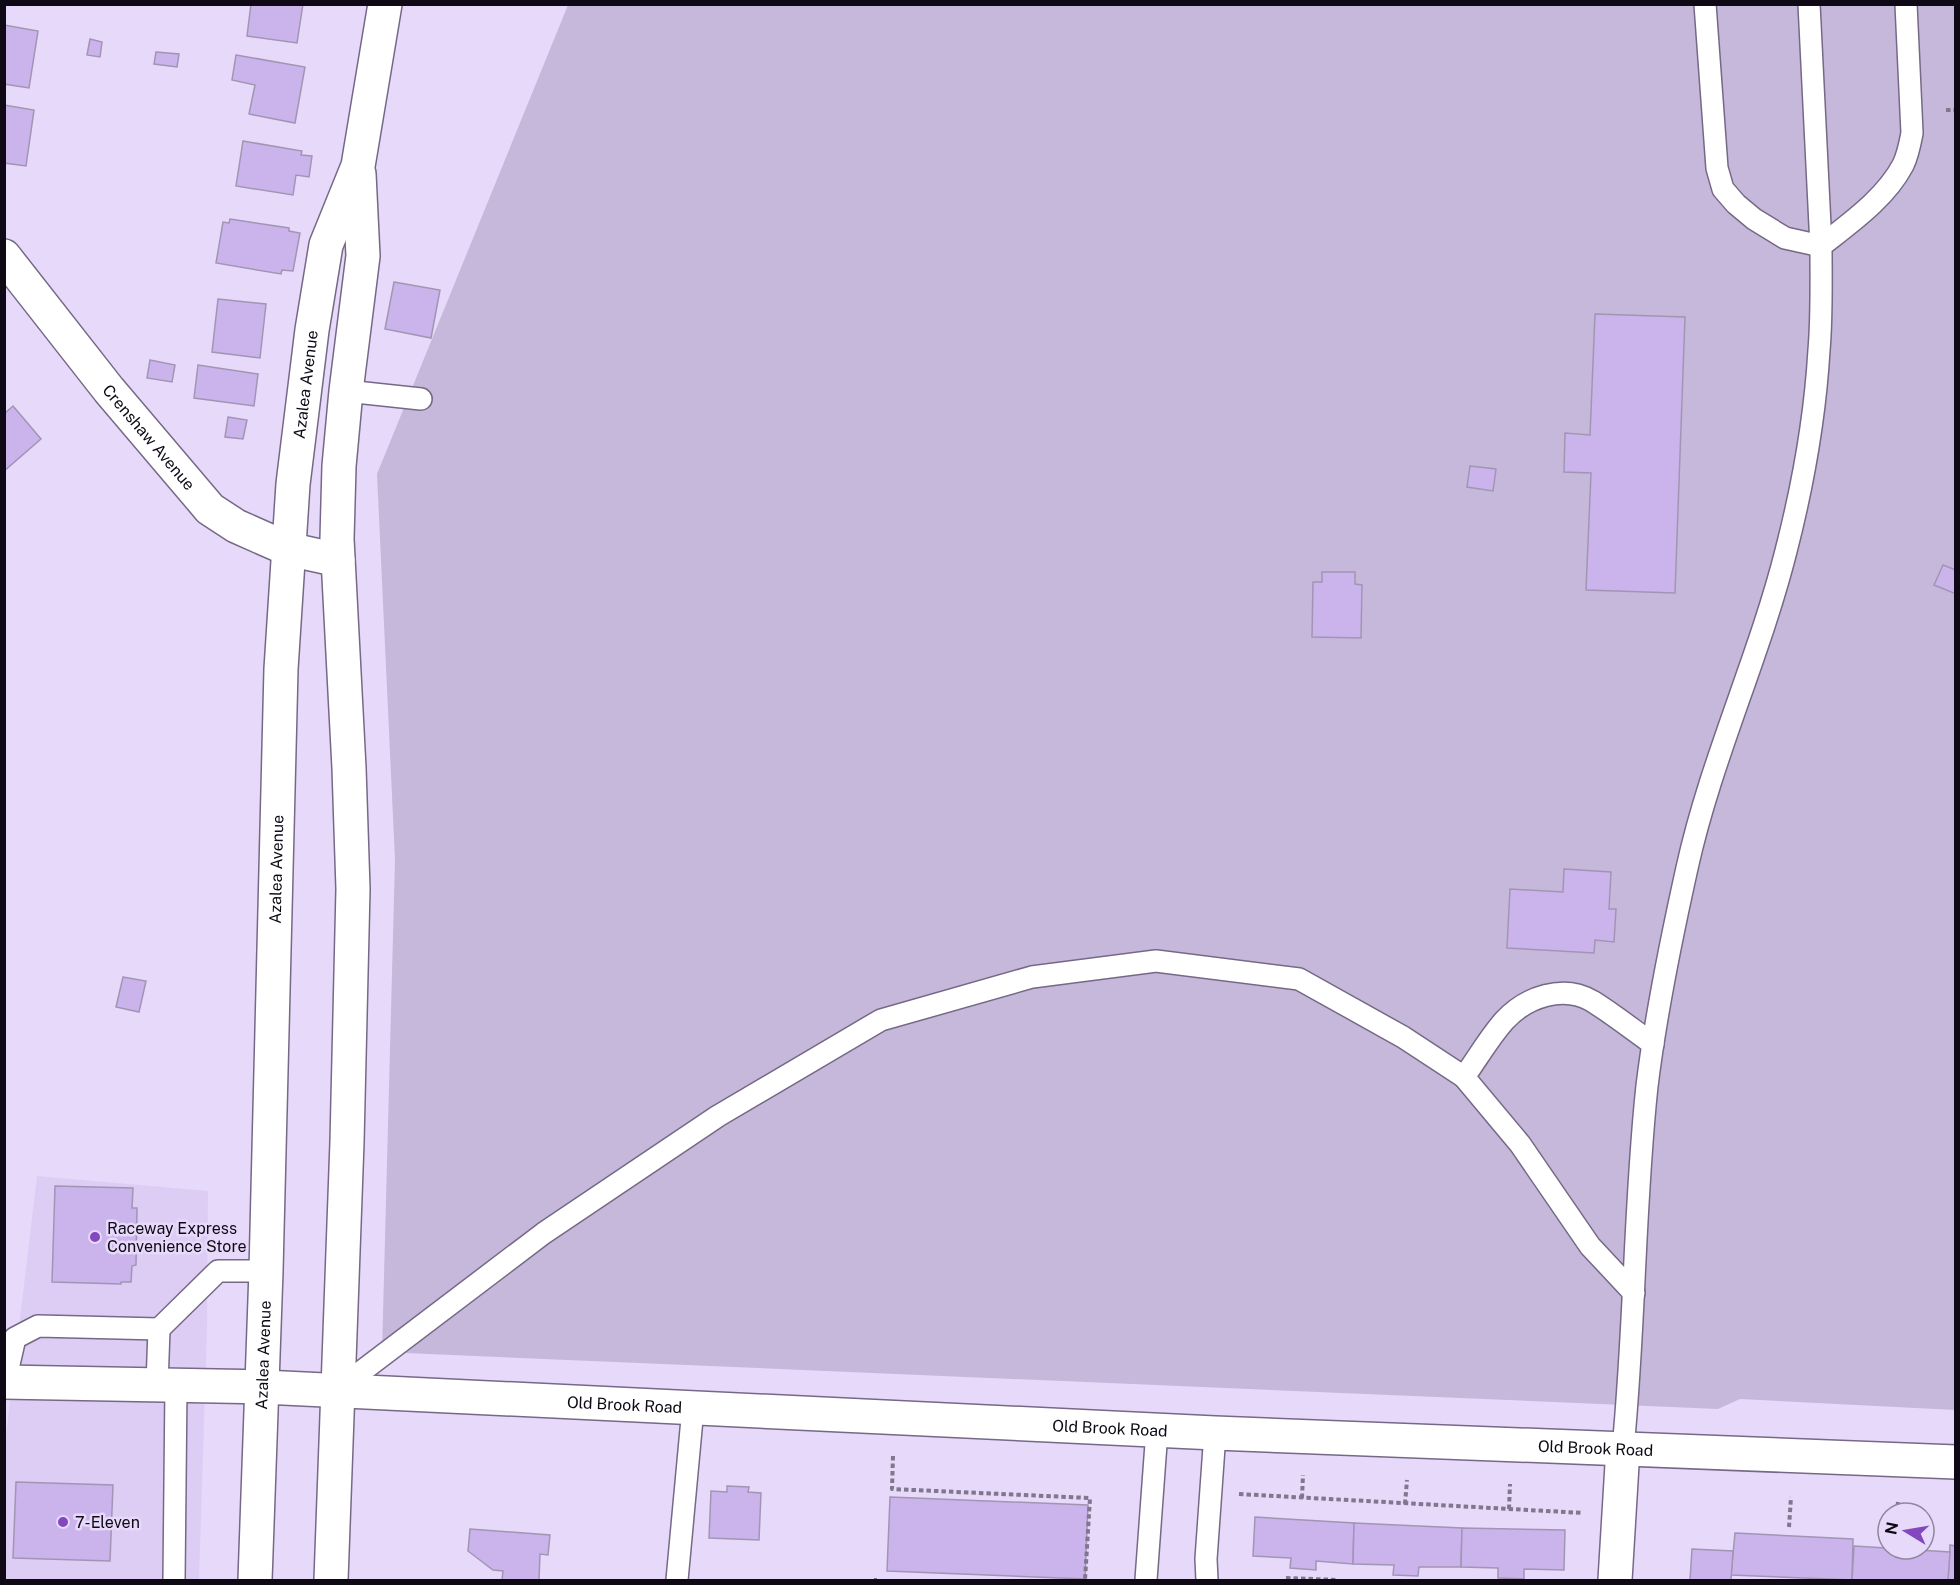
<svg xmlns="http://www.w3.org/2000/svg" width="1960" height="1585" viewBox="0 0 1960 1585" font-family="'Public Sans',sans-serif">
  <rect width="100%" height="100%" fill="#e7d9fa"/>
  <path fill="#ddcdf4" d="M37 1176 208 1191 207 1330 199 1580H5V1444Z"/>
  <path fill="#c6b8da" d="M568 5H1955V1410L1740 1399 1718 1409 382 1352 395 860 377 474Z"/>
  <g fill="#cbb3ec" stroke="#a295b4" stroke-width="1.5">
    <path d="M251 4H303L297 43 247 36Z"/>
    <path d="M4 25 38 31 29 88 4 84Z"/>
    <path d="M90 39 102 42 100 57 87 55Z"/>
    <path d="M156 52 179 54 177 67 154 64Z"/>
    <path d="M236 55 305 67 295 123 249 114 255 85 232 80Z"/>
    <path d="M4 105 34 110 26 166 4 163Z"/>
    <path d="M243 141 302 151 301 155 312 156 309 177 296 175 293 195 236 186Z"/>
    <path d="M230 219 289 228V231L300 233 293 271 282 270 281 274 216 263 223 222 229 223Z"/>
    <path d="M394 282 440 290 431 338 385 329Z"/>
    <path d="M218 299 266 304 260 358 212 352Z"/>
    <path d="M1595 314 1685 317 1675 593 1586 590 1591 473 1564 472 1565 433 1590 435Z"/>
    <path d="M150 360 175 365 172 382 147 378Z"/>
    <path d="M198 365 258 374 254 406 194 398Z"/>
    <path d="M13 406 41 439 4 471V414Z"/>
    <path d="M228 417 247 420 243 439 225 437Z"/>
    <path d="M1470 466 1496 469 1493 491 1467 487Z"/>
    <path d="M1943 565 1956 570V594L1934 585Z"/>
    <path d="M1322 572H1355V584L1362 585 1361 638 1312 637 1313 582H1322Z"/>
    <path d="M1564 869 1611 872 1609 909H1616L1614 942 1595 940 1594 953 1507 948 1510 889 1563 892Z"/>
    <path d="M123 977 146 981 139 1012 116 1007Z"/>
    <path d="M55 1186 133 1188 132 1208H137L136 1265 132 1266 131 1282H121V1284L52 1282Z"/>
    <path d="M16 1482 113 1485 110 1561 13 1558Z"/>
    <path d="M727 1486 749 1487 748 1492 761 1493 759 1540 709 1538 711 1491 727 1492Z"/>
    <path d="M890 1497 1088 1505 1085 1579 887 1571Z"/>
    <path d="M1255 1517 1354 1523 1353 1564 1316 1561V1570L1290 1568 1291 1558 1253 1556Z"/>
    <path d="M1354 1523 1462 1528 1461 1567H1419L1418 1576 1393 1575 1394 1565 1353 1564Z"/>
    <path d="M1462 1528 1565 1530 1564 1570 1524 1569V1579L1498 1578V1568L1461 1567Z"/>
    <path d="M470 1529 550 1535 548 1555 540 1554 539 1580H502L503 1571 493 1570 468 1551Z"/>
    <path d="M1735 1533 1853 1539 1852 1580 1731 1575Z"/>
    <path d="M1950 1545 1956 1546V1580H1948Z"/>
    <path d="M1854 1546 1950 1552 1948 1580H1852Z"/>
    <path d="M1692 1549 1733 1551 1731 1580H1690Z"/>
  </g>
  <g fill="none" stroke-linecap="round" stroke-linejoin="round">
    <g stroke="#756986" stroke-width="24">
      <g id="service">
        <path d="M1705 4 1717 168 1723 189 1736 204 1754 219 1785 238 1821 246 1809 4"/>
        <path d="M346 391 421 399"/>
        <path d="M1464 1077C1477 1059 1489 1038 1504 1021 1526 997 1563 984 1592 1001 1613 1014 1633 1030 1653 1044"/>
        <path d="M159 1329 218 1271H266"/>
        <path d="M5 1382 15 1338 38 1326 159 1329 157 1385"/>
        <path d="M337 1390 544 1233 718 1116 881 1020 1032 977 1156 961 1299 979 1403 1037 1464 1077 1520 1144 1590 1246 1634 1293"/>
        <path d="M1623 1448C1635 1328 1634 1206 1647 1086 1656 1012 1671 940 1687 868 1711 759 1759 658 1786 551 1803 485 1815 418 1819 350 1822 316 1821 280 1821 246 1850 223 1885 199 1903 165 1908 155 1910 144 1912 133L1906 4"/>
        <path d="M174 1580 176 1386"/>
        <path d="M677 1580 693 1408"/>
        <path d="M1146 1580 1157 1430"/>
        <path d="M1207 1580 1206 1559 1215 1433"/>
      </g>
    </g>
    <g stroke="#756986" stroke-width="36">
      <g id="minor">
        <path id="s1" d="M4 256 109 390 210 509 236 526 288 549 338 560"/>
        <path d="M4 1382 263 1387"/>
        <path d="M1615 1580 1623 1448"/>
      </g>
    </g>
    <g stroke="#756986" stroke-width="36">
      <g id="tertiary">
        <path id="s2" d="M263 1387 1215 1433 1956 1462"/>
      </g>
    </g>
    <g stroke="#756986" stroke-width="36">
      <g id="secondary">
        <path id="s3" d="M255 1580 266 1271 281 669 293 484 312 330 326 245 358 166 385 4"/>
        <path d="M331 1580 347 1142 353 889 349 768 337 539 339 466 346 391 363 256 359 174"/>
      </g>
    </g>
    <g stroke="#80768d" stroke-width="4" stroke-dasharray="4.5 3" stroke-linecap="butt">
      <path d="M1946 110H1956"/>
      <path d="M893 1456 892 1489 1090 1498 1085 1580"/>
      <path d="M1239 1494 1583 1513"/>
      <path d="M1302 1498 1303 1475"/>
      <path d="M1405 1504 1407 1480"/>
      <path d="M1509 1509 1510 1484"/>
      <path d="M1897 1513 1898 1502"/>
      <path d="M1789 1527 1791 1497"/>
      <path d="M1286 1578 1338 1580"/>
      <path d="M874 1580H877"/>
    </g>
    <use href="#service" stroke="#fff" stroke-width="21"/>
    <use href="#minor" stroke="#fff" stroke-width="33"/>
    <use href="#tertiary" stroke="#fff" stroke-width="33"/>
    <use href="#secondary" stroke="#fff" stroke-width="33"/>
  </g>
  <g fill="#8348be" stroke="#e7d9fa" stroke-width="2">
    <circle cx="95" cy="1237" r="6"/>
    <circle cx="63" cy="1522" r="6"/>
  </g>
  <g text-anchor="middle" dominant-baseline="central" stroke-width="5" stroke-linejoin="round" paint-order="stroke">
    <g font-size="16" fill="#0e0914" stroke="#e7d9fa">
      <text stroke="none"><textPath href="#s3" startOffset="1197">Azalea Avenue</textPath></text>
      <text stroke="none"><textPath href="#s1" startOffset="232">Crenshaw Avenue</textPath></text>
      <text stroke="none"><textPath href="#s3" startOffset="711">Azalea Avenue</textPath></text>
      <text stroke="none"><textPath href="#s3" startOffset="225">Azalea Avenue</textPath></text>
      <text stroke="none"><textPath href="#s2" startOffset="362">Old Brook Road</textPath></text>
      <text stroke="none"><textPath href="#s2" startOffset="848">Old Brook Road</textPath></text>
      <text stroke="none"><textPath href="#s2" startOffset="1334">Old Brook Road</textPath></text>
    </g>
    <g font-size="16" fill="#0e0914" stroke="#e7d9fa" text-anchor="start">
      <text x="107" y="1228">Raceway Express<tspan x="107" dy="18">Convenience Store</tspan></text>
      <text x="75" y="1522">7-Eleven</text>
    </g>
  </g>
  <rect width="1960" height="1585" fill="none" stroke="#0e0914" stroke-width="12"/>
  <g transform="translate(1906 1531) rotate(281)"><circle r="28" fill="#e7d9fa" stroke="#90869e" stroke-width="1.5"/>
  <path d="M0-4.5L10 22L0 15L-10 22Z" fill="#8348be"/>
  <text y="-9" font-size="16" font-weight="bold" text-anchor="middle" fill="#0e0914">N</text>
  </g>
</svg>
